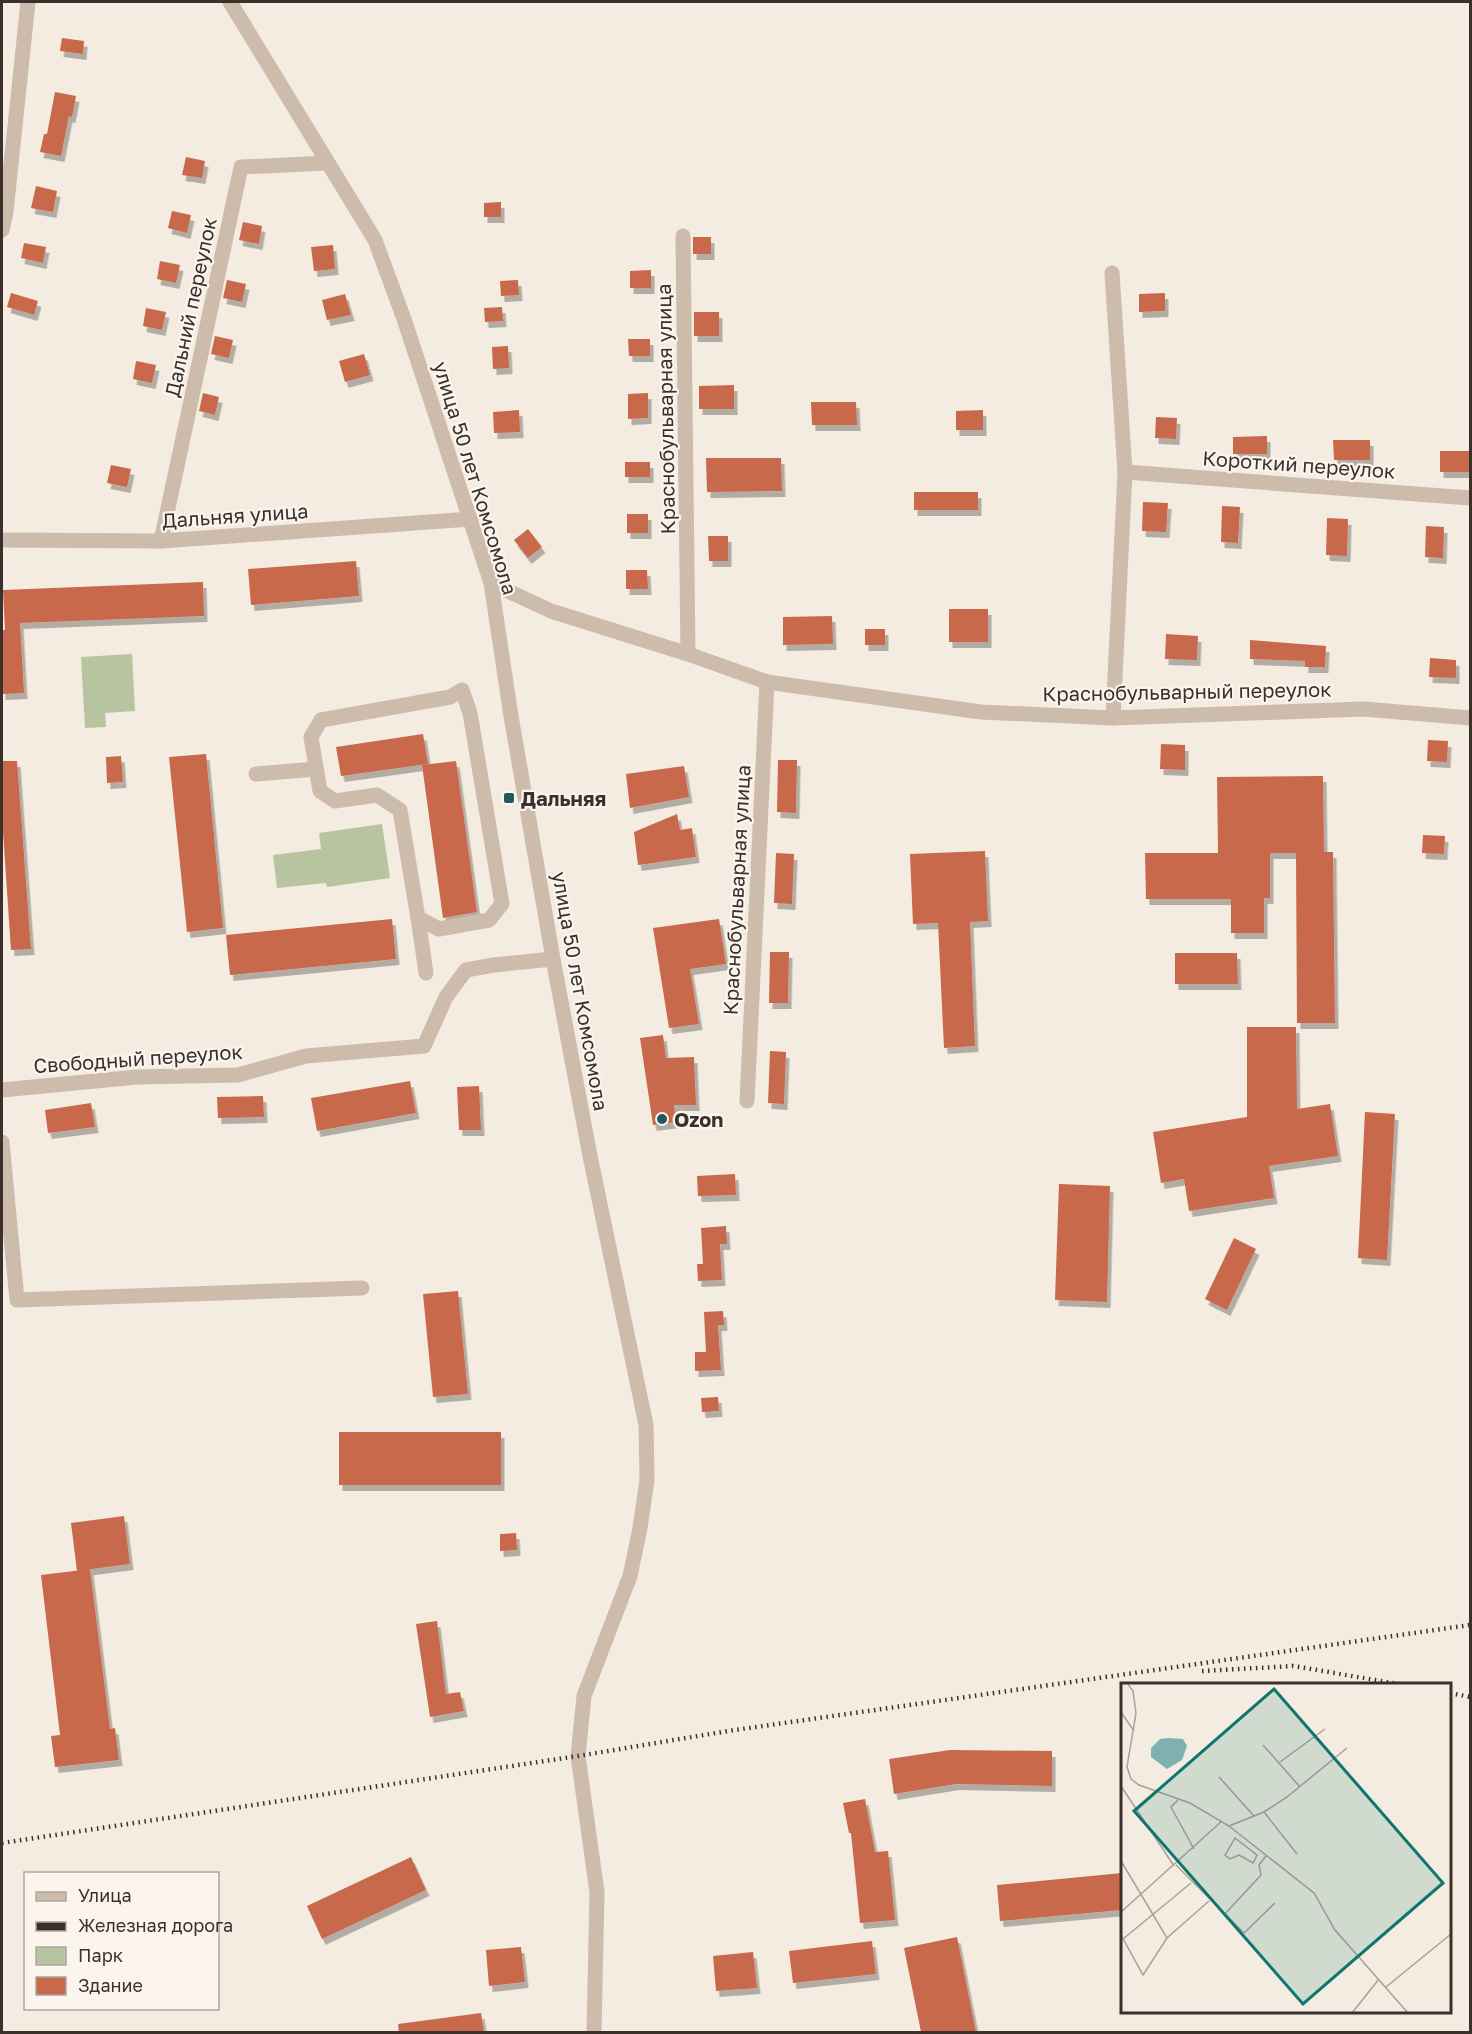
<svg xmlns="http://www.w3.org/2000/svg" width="1472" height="2034" viewBox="0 0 1472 2034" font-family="'Golos Text',sans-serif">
  <defs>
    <filter id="shadow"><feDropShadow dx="3.5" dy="6" stdDeviation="0" flood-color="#0004"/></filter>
  </defs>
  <rect width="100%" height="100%" fill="#f4ebe1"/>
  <g fill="#b8c4a0">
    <path d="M132 654 135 711 105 713 106 727 85 728 81 657Z"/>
    <path d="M382 824 390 878 327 887 326 883 277 888 273 855 321 849 319 833Z"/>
  </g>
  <g fill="#c8694b" filter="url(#shadow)">
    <path d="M62 38 84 41 83 54 60 51Z"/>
    <path d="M55 92 76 96 72 117 69 116 61 156 40 152 44 134H47Z"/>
    <path d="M186 157 205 161 202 178 182 175Z"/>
    <path d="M36 186 57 191 53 212 31 208Z"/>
    <path d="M501 202V217H484V203Z"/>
    <path d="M172 211 191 215 187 233 168 228Z"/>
    <path d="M243 222 262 226 259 244 239 240Z"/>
    <rect x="693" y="237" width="18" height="17"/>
    <path d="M24 243 46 247 43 263 21 258Z"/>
    <path d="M333 245 335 269 314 271 311 247Z"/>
    <path d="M160 261 180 265 176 283 157 279Z"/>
    <path d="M651 270V288H630V271Z"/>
    <path d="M227 280 246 284 242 302 223 298Z"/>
    <path d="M518 280 519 295 501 296 500 281Z"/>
    <path d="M11 293 38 301 34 315 7 307Z"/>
    <path d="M1165 293V311L1139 312V294Z"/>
    <path d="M345 294 351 315 327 320 322 300Z"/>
    <path d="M502 307 503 321 485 322 484 308Z"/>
    <path d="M146 308 166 312 162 330 143 326Z"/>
    <rect x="694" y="312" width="25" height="24"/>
    <path d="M215 336 233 340 229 358 211 354Z"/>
    <path d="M628 339H650V356H629Z"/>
    <path d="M508 346 509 368 493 369 492 347Z"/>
    <path d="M364 354 370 375 345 382 339 361Z"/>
    <path d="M136 361 156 365 152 383 133 379Z"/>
    <path d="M734 385V409H699V386Z"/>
    <path d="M203 393 219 397 215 415 199 411Z"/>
    <path d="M648 393V418L628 419V394Z"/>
    <path d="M811 402H856L857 425H812Z"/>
    <path d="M519 410 520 432 494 433 493 412Z"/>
    <path d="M983 410V430H956V411Z"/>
    <path d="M1156 417 1177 418 1176 439 1155 438Z"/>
    <path d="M1267 436V454H1233V437Z"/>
    <path d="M1333 440H1370V460H1334Z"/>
    <rect x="1440" y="451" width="30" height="21"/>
    <path d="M706 458H781L782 491 707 492Z"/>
    <rect x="625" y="462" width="25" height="15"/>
    <path d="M111 465 131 469 127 487 107 483Z"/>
    <rect x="914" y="492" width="64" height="18"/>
    <path d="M1143 502 1168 503 1166 532 1142 531Z"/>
    <path d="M1222 506 1240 507 1238 543 1221 542Z"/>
    <rect x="627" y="514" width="21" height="19"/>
    <path d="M1327 518 1348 519 1347 556 1326 555Z"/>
    <path d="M1426 526 1444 527 1443 558 1425 557Z"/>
    <path d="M528 529 542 547 528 558 514 540Z"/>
    <path d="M708 536H728V561H709Z"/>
    <path d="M356 561 359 596 251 605 248 569Z"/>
    <path d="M626 570H647L648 589H626Z"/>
    <path d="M203 582 204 616 20 623 24 693 2 694V630H5L3 590Z"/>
    <rect x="949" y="609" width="39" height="33"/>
    <path d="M832 616 833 644 783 645V617Z"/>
    <rect x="865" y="629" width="20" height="16"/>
    <path d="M1166 634 1198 636 1197 660 1165 659Z"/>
    <path d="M1250 640 1326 646 1325 667H1305V661L1250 659Z"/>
    <path d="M1430 658 1456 660V678L1429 677Z"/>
    <path d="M423 734 428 764 341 776 336 747Z"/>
    <path d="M1428 740 1448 741 1447 762 1427 761Z"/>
    <path d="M1161 744 1185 745V770L1160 769Z"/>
    <path d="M206 754 223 928 187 932 169 757Z"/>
    <path d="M121 756 123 782 107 783 106 757Z"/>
    <path d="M778 760H797L796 813 777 812Z"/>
    <path d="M2 761H17L31 949 11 950 2 817Z"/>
    <path d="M456 761 477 912 443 918 422 765Z"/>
    <path d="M684 766 689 797 630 808 626 774Z"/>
    <path d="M1323 776 1324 852H1333L1335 1023H1297L1296 853H1270V898H1264V933H1231V899H1146L1145 853H1218L1217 777Z"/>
    <path d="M677 814 680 830 692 828 696 857 638 865 634 832Z"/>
    <path d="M1423 835 1445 836 1444 854 1422 853Z"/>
    <path d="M985 851 988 921 970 922 975 1046 944 1048 938 923 913 924 910 854Z"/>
    <path d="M776 853 794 854 792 904 774 903Z"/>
    <path d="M392 919 396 959 230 975 226 935Z"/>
    <path d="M719 919 726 964 690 969 699 1024 669 1028 653 928Z"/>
    <path d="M770 952H789L788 1003H769Z"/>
    <path d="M1175 953H1237L1238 984H1175Z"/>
    <path d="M1247 1027H1296L1297 1109 1330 1104 1338 1156 1269 1166 1274 1198 1189 1211 1184 1179 1161 1183 1153 1132 1247 1117Z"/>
    <path d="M663 1035 666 1058 694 1057 696 1105H674L676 1122 653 1125 640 1038Z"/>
    <path d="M770 1051 786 1052 784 1104 768 1103Z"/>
    <path d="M410 1081 416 1113 317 1131 311 1098Z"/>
    <path d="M479 1086 481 1130H459L457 1087Z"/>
    <path d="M263 1096 264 1117 218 1118 217 1097Z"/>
    <path d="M91 1103 95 1127 48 1133 45 1110Z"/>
    <path d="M1365 1112 1395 1114 1387 1260 1358 1258Z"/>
    <path d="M735 1174 736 1195 698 1196 697 1176Z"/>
    <path d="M1059 1184 1110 1186 1107 1302 1055 1300Z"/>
    <path d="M726 1226 727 1244H720L722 1280 698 1281 697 1264H703L701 1228Z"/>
    <path d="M1234 1238 1256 1249 1227 1310 1205 1299Z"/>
    <path d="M458 1291 468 1394 433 1397 423 1294Z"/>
    <path d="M723 1311 724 1325H718L721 1370 695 1371V1352H706L704 1312Z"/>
    <path d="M718 1397 719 1411 702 1412 701 1398Z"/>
    <rect x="339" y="1432" width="162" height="53"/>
    <path d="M124 1516 130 1564 77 1571 71 1523Z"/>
    <path d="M516 1533 517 1550 500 1551V1534Z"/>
    <path d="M90 1569 110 1729 115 1728 119 1760 55 1767 51 1736 60 1735 41 1575Z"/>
    <path d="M437 1621 446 1694 460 1692 464 1711 430 1717 416 1624Z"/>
    <path d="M950 1750 1052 1751V1786L956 1784 894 1794 889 1759Z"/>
    <path d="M865 1799 875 1852 888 1851 895 1920 860 1923 851 1833H849L843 1803Z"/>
    <path d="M411 1857 426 1890 322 1939 307 1906Z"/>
    <path d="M1122 1873V1910L1000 1921 997 1885Z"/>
    <path d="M957 1937 976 2032H921L904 1948Z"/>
    <path d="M872 1941 876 1974 793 1983 789 1951Z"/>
    <path d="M521 1947 525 1982 489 1986 486 1950Z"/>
    <path d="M753 1952 757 1988 716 1991 713 1956Z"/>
    <path d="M481 2013 484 2032H399L398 2024Z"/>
  </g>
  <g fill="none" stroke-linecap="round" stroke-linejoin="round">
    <g stroke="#cdbbac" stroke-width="15">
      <path d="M230 2 375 240 404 319 491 583 511 716 553 959 590 1156 646 1425 647 1480 640 1528 630 1576 584 1696 578 1756 597 1892 594 2032"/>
      <path d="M2 230 6 212 28 2"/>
      <path d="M683 236 688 654"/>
      <path d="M1112 273 1125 472 1113 718"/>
      <path d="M1125 472 1470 498"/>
      <path d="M2 540 161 541 471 519"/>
      <path d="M161 541 241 167 328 163"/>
      <path d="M491 583 551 611 688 654 767 682 981 712 1113 718 1364 709 1470 718"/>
      <path d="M462 690 470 713 502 904 489 920 439 929 418 918 400 810 377 795 335 801 320 791 311 737 321 720 450 697Z"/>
      <path d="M256 774 316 769"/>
      <path d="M418 918 426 973"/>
      <path d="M2 1090 137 1077 238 1075 306 1056 424 1046 446 997 466 970 494 965 553 959"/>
      <path d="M747 1101 767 682"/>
      <path d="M2 1142 17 1300 362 1288"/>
    </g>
    <g stroke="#3b302b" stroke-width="4.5" stroke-dasharray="1.5 4.5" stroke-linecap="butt">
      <path d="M1202 1671 1293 1666 1399 1684"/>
      <path d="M1450 1693 1470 1697"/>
      <path d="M2 1843 578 1756 728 1731 1470 1625"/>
    </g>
  </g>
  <g fill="#1f5a5e" stroke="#fbf5ee" stroke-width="2">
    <rect x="503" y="792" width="12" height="12" rx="3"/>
    <circle cx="662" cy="1119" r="6"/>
  </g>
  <g text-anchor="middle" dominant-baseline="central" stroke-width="4.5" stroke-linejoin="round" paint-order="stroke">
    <g font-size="20" fill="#3b302b" stroke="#fbf5ee">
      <text transform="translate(190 307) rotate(-78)">Дальний переулок</text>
      <text transform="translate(665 409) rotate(-91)">Краснобульварная улица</text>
      <text transform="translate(1299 464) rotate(4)">Короткий переулок</text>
      <text transform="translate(476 478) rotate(73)">улица 50 лет Комсомола</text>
      <text transform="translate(235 515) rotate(-4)">Дальняя улица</text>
      <text transform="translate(1187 691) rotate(-1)">Краснобульварный переулок</text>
      <text transform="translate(736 890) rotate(-87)">Краснобульварная улица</text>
      <text transform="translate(581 991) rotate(80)">улица 50 лет Комсомола</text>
      <text transform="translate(138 1058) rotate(-4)">Свободный переулок</text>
    </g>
    <g font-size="20" font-weight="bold" fill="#3b302b" stroke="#fbf5ee" text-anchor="start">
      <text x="521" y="798">Дальняя</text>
      <text x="674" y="1119">Ozon</text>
    </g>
  </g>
  <g transform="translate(1121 1683)">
    <rect width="330" height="330" fill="#f4ebe1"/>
    <path d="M47 55 62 56 66 63 61 77 46 86 30 74V65L39 56Z" fill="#7fb0b2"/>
    <path fill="none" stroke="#aaa098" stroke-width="1.5" d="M6 0 12 8 15 30 6 84 10 96 18 102 69 120 108 143 193 210 214 247 287 330M0 29 13 48M142 62 179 104M159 79 204 46M98 94 133 133M0 103 53 183M57 117 50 124 73 166M143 129 176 171M108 143 143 129 166 114 226 65M114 155 136 172 132 180 118 172 109 176 104 172ZM0 178 46 255M55 182 123 250 154 220M0 229 101 138M103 232 140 192 138 182 145 173M0 252 22 292 46 255 88 218M2 256 70 200M265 304 330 251M231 330 258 296"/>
    <path fill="#0f766e" fill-opacity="0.15" stroke="#0f766e" stroke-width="3" d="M153 6 322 200 182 321 13 128Z"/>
    <rect width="330" height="330" fill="none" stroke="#3b302b" stroke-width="3"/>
  </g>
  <rect width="1472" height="2034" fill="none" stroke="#3b302b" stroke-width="6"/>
  <rect x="24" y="1872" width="195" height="138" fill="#fbf5ee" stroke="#aea6a0" stroke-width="1.5"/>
  <rect x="36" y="1892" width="30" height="9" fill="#cdbbac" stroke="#aea6a0" stroke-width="1.5"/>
  <text x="78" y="1902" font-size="18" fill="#3b302b">Улица</text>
  <rect x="36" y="1922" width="30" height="9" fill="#3b302b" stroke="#aea6a0" stroke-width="1.5"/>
  <text x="78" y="1932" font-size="18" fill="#3b302b">Железная дорога</text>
  <rect x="36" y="1947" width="30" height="18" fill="#b8c4a0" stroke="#aea6a0" stroke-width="1.5"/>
  <text x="78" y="1962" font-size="18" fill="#3b302b">Парк</text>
  <rect x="36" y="1977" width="30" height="18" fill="#c8694b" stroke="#aea6a0" stroke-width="1.5"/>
  <text x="78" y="1992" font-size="18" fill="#3b302b">Здание</text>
</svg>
